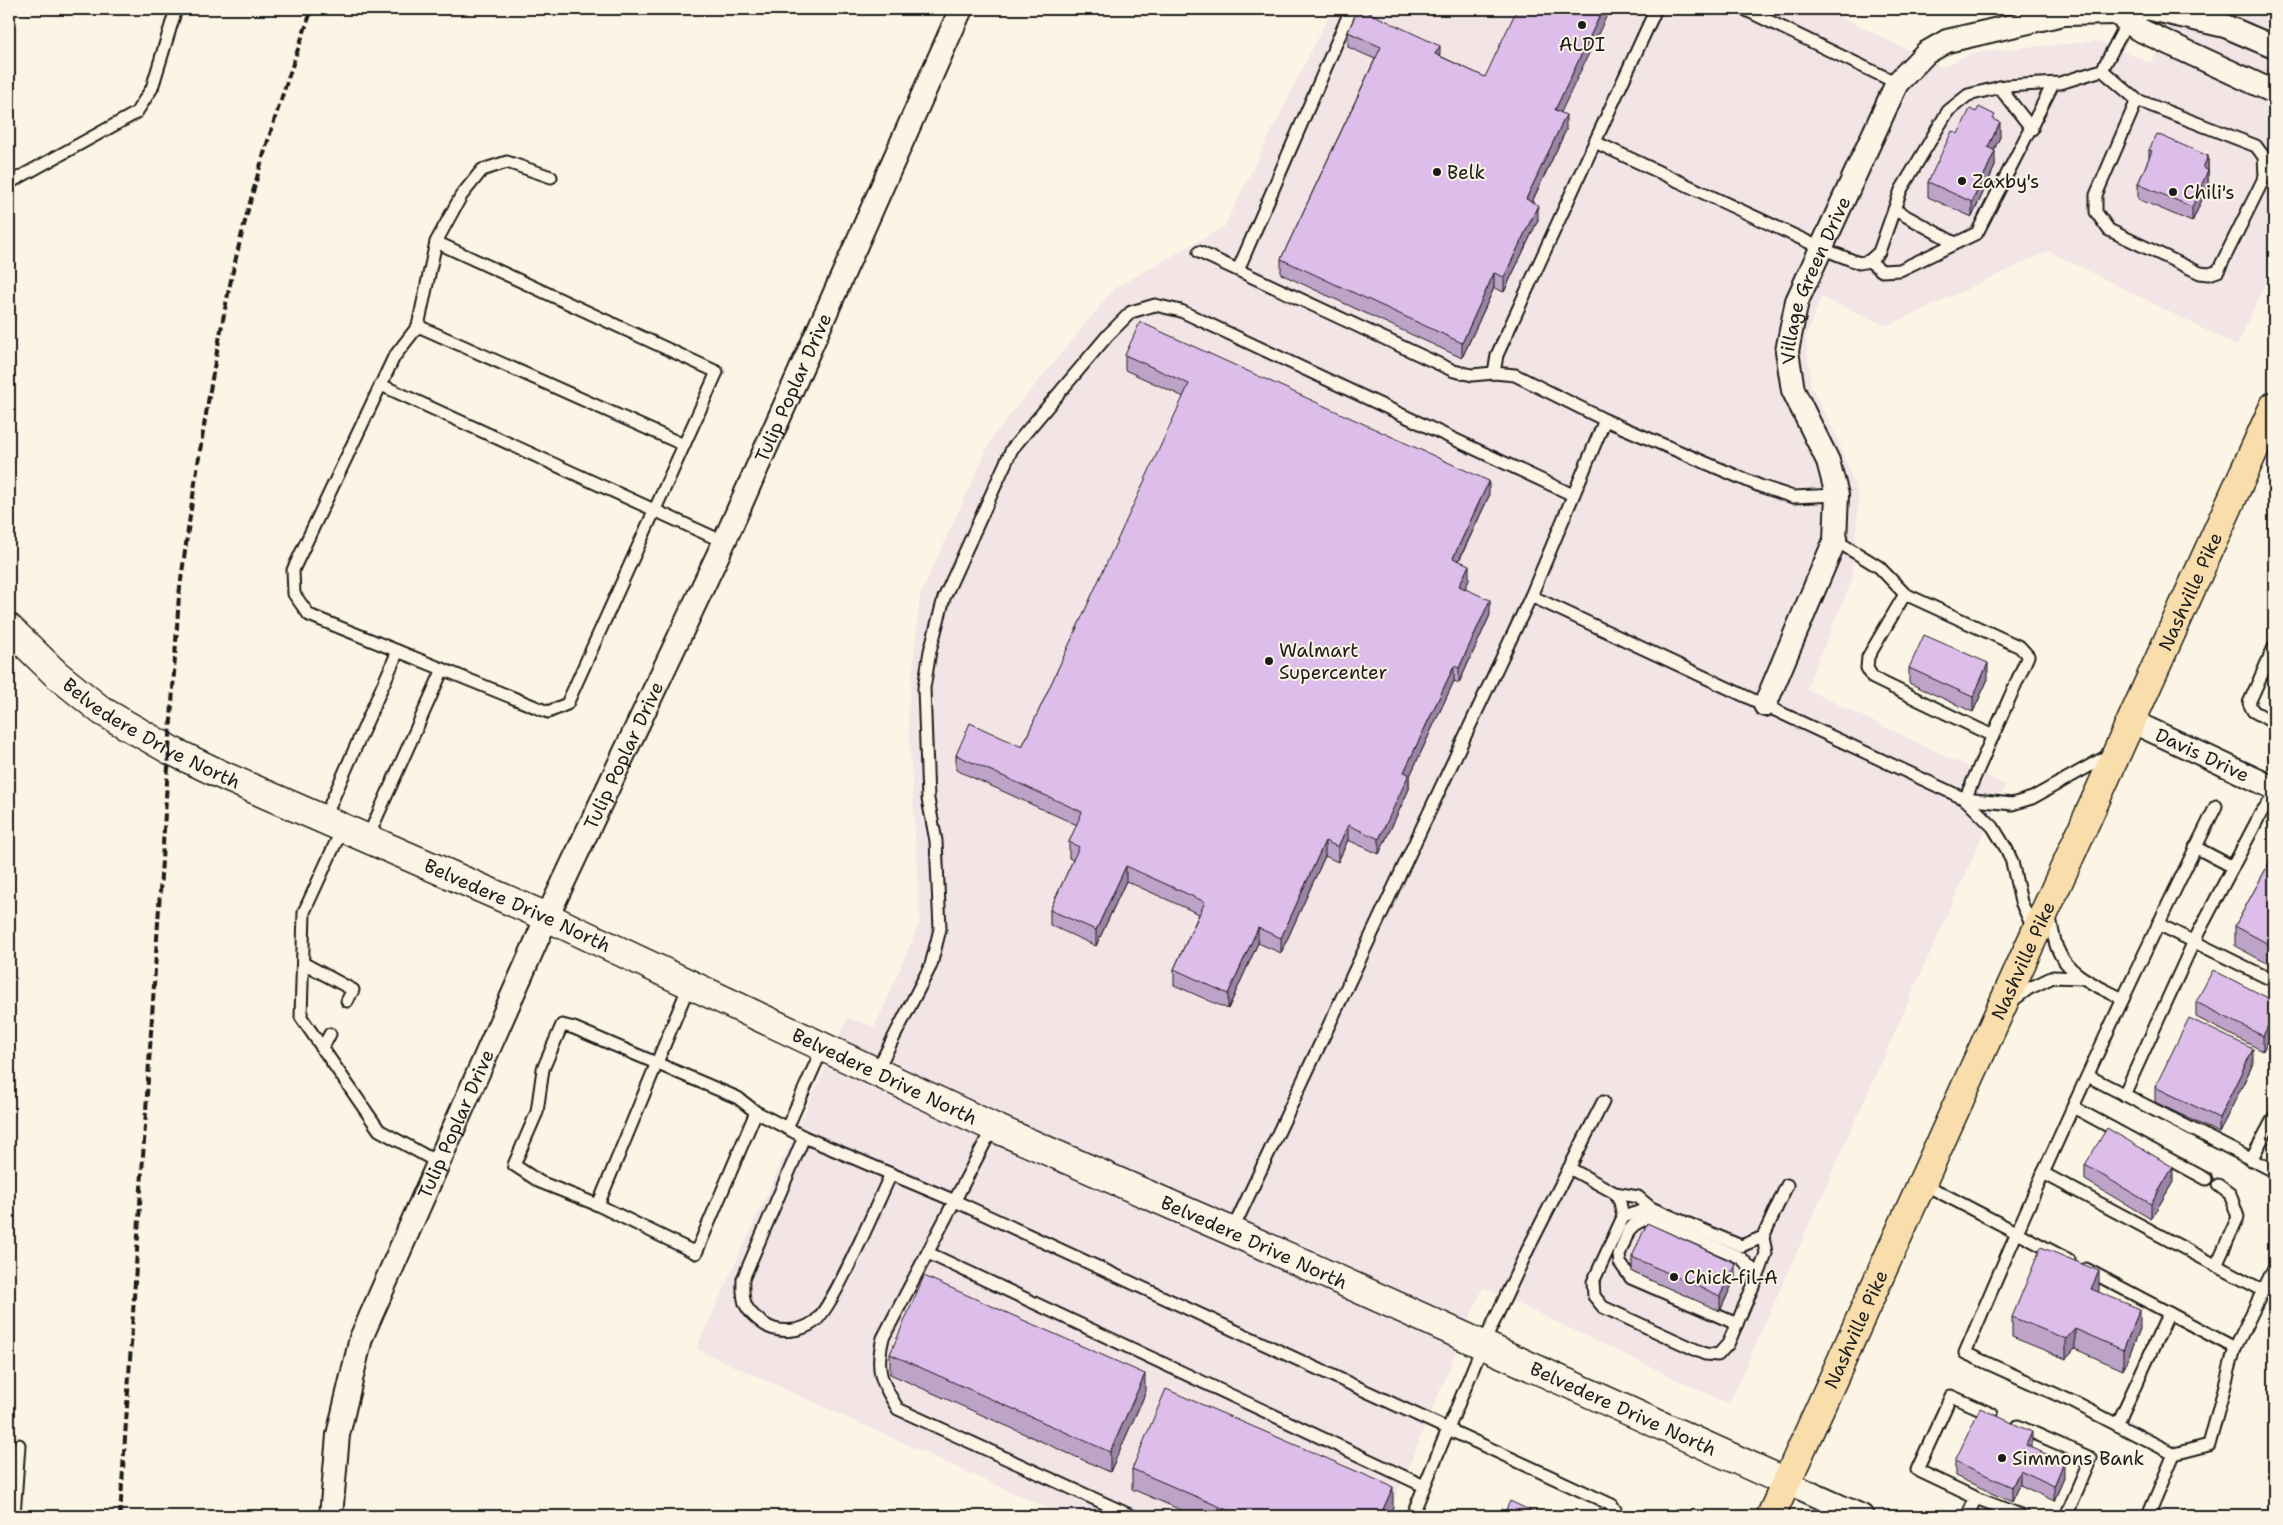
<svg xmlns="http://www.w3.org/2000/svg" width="2283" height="1525" viewBox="0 0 2283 1525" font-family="'Shantell Sans',sans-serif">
  <rect width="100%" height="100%" fill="#fcf5e5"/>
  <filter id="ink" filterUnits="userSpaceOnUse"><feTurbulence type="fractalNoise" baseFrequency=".02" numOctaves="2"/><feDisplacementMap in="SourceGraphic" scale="10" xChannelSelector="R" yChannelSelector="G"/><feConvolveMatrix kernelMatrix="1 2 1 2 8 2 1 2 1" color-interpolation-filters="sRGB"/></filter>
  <g filter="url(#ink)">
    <path fill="#f3e4e6" d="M1332 9H1825L1942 67 1976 52 2098 41 2151 63 2181 9H2274V265L2237 346 2049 251 1887 326 1821 297 1806 337 1811 387 1837 437 1859 497 1852 580 1806 689 2005 785 1729 1404 1483 1287 1388 1516H1065L696 1349 848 1018 875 1027 920 922 908 713 920 596 993 436 1115 288 1224 227Z"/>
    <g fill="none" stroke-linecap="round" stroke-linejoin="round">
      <g stroke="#1c1c1c" stroke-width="15">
        <g id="lane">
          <path d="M1744 9 1897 83"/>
          <path d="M2102 70 2137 100 2256 146 2264 157 2265 176 2218 271 2209 274 2200 273 2109 230 2096 212V195L2137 100"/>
          <path d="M1999 87 2032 129"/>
          <path d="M1595 142 1821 248 1859 263 1869 261 1879 252 1901 190 1948 111 1968 95 2005 86 2060 83 2102 70 2128 21"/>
          <path d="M9 183 136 113 152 88 176 9"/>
          <path d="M1895 210 1955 243"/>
          <path d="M436 242 717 372 567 704 548 712 309 615 294 594 293 570 394 357 418 326 436 242 461 196 482 170 507 162 551 177"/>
          <path d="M1199 252 1454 371 1472 375 1494 373 1515 375 1605 420 1760 486 1793 497 1837 495"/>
          <path d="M1869 261 1882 271 1900 270 1977 233 2053 84"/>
          <path d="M1238 270 1349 14 1353 9"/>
          <path d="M418 326 684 445"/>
          <path d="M1494 373 1497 355 1656 9"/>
          <path d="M381 385 724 542"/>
          <path d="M1835 540 1879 567 1905 594 2020 647 2028 656 1965 799"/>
          <path d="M1905 594 1868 657 1867 668 1873 678 1993 736"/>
          <path d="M1531 596 1965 799 2012 804 2032 798 2111 754"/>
          <path d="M2274 647 2249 703 2253 711 2274 723"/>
          <path d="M1965 799 1993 827 2007 850 2012 862 2021 902 2034 930"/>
          <path d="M323 821 398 651"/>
          <path d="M342 829 304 912 301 1017 379 1130 437 1162"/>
          <path d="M367 839 443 669"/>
          <path d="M2195 847 2233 867"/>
          <path d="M2049 914C2052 925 2053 937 2057 948 2068 976 2098 986 2123 999"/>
          <path d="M2158 924 2274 981"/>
          <path d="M303 963 353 990 347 1001"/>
          <path d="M2012 1001 2028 989 2053 977 2081 978"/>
          <path d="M322 1049 330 1034"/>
          <path d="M876 1072 931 965 940 929 936 841 928 799 924 688 930 651 944 598 1012 449 1108 335 1131 312 1155 305 1181 311 1573 495"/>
          <path d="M2088 1076 2274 1171"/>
          <path d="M2124 1095 2194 941 2261 813 2274 796"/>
          <path d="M2073 1107 2206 1179"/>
          <path d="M756 1112 696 1253 598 1205 540 1182 514 1165 537 1112 543 1069 562 1025 574 1028 738 1098 756 1112 804 1137 955 1201 1612 1505 1619 1516"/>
          <path d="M993 1127 883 1338C875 1370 881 1382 898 1409L1132 1516"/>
          <path d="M787 1128 823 1047"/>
          <path d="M804 1137 743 1279C742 1302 744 1310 764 1324 778 1334 800 1332 814 1322 833 1309 878 1201 891 1174"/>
          <path d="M2251 1160 2274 1117"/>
          <path d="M1569 1168 1615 1193 1638 1197 1651 1208 1741 1246 1763 1237 1766 1253 1761 1268 1728 1344 1718 1355 1705 1354 1603 1307 1594 1296 1593 1282 1623 1217 1620 1202 1615 1193"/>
          <path d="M2043 1173 2264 1291"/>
          <path d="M1922 1183 2069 1260"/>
          <path d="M598 1205 690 983"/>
          <path d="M1623 1217 1651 1208"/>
          <path d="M1232 1231 1531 596 1605 420"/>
          <path d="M1763 1237 1787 1185"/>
          <path d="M928 1253 1424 1486"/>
          <path d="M2216 1266 2238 1217 2230 1194 2218 1185"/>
          <path d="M2086 1269 2235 1348 2209 1445 2174 1454 2148 1516"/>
          <path d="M1737 1324 1631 1278 1620 1263 1619 1255 1629 1230 1634 1225 1643 1220 1652 1219 1741 1258 1758 1275"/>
          <path d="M2235 1348 2274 1268"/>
          <path d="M2117 1425 2169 1313"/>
          <path d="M2018 1426 2091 1458 2066 1516"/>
          <path d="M2174 1454 2073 1402 1965 1353C2043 1168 2127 986 2216 806"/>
          <path d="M1976 1498 1917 1470 1951 1396 1992 1414"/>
          <path d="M14 1516 19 1445"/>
          <path d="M1412 1516 1482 1347 1529 1247 1603 1102"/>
          <path d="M1967 1516 1976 1498 2023 1516"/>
        </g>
      </g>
      <g stroke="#1c1c1c" stroke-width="26">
        <g id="street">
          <path d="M2151 9 2225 26 2274 47"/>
          <path d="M2116 13 2138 29 2274 92"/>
          <path id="s1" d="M1765 705 1835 540 1837 495 1828 461 1793 390 1787 351 1797 301 1897 83 1926 53 1947 41 2063 14 2116 13 2144 9"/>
          <path id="s2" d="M2131 721 2274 788"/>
          <path d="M1786 1482 1862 1516"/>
          <path id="s3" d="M331 1516 338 1435 361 1338 547 917 724 542 961 9"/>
        </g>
      </g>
      <g stroke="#1c1c1c" stroke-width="31">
        <g id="secondary">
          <path id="s4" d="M9 628 56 674 102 711 170 750 224 776 547 917 993 1127 1231 1231 1786 1482"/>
        </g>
      </g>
      <g stroke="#1c1c1c" stroke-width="31">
        <g id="primary">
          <path id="s5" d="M1771 1516 2274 406"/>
        </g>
      </g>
      <use href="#lane" stroke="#fcf5e5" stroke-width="11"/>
      <use href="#street" stroke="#fcf5e5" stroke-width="22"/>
      <use href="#secondary" stroke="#fcf5e5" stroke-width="28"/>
      <use href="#primary" stroke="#f9deab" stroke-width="28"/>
      <path stroke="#1c1c1c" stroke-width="4" stroke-dasharray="8 4" stroke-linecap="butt" d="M120 1516 179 595C192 498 207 400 226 304 246 203 278 105 312 9"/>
    </g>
    <g fill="#bea3c9" stroke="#1c1c1c">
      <path d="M1348 32 1440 56 1561 113 1566 130 1532 202 1538 220 1504 292 1494 288 1462 358 1281 274V259L1375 59 1348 47Z"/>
      <path d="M1995 120 2000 137 1994 150 1995 166 1972 217 1928 197V182L1958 134Z"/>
      <path d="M2149 150 2208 156V186L2192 222 2138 199V184L2149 158Z"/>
      <path d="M1125 355 1489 496 1459 561 1469 580 1465 588 1490 615 1459 683 1454 681 1409 778V789L1379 854 1348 840 1338 862 1325 856 1281 953 1258 943 1228 1009 1174 985V969L1199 914 1126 881 1096 946 1050 925V910L1073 860 1069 858V842L1077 825 956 770V755L1022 747 1184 397 1125 370Z"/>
      <path d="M1909 668 1988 679 1973 712 1909 683Z"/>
      <path d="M2274 854V967L2235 946V926Z"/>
      <path d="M2274 1001 2263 1051 2196 1017V1002Z"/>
      <path d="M2253 1064 2219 1133 2155 1102V1087Z"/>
      <path d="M2085 1165 2173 1182 2151 1219 2085 1180Z"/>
      <path d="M1632 1257 1735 1278 1720 1311 1632 1272Z"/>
      <path d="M2099 1291 2098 1292 2140 1329 2123 1370 2075 1349 2066 1359 2012 1337V1317Z"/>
      <path d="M890 1354 1145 1394 1110 1472 890 1374Z"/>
      <path d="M2032 1447V1448L2064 1478 2054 1501 2020 1485 2012 1502 1955 1476V1461Z"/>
      <path d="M1132 1469 1393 1507 1388 1516H1195L1132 1489Z"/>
    </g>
    <g fill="#9b84a4" stroke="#1c1c1c">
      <path d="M1603 9H1610L1555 125V110Z"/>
      <path d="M1440 46V61L1435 54Z"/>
      <path d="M1566 115V130L1526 214V199Z"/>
      <path d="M2000 122V137L1988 162V147Z"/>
      <path d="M1995 151V166L1972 217V202Z"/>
      <path d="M2208 156V186L2192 222V207L2203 168Z"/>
      <path d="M1538 205V220L1504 292V277Z"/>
      <path d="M1494 273V288L1462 358V343Z"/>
      <path d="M1489 481V496L1453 573V558Z"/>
      <path d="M1469 565V580L1459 601V586Z"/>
      <path d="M1490 600V615L1459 683V668Z"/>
      <path d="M1988 663V679L1973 712V697Z"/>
      <path d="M1454 666V681L1409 778V789L1379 854V839L1404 772Z"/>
      <path d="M1348 825V840L1338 862V847Z"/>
      <path d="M1325 841V856L1281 953V938Z"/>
      <path d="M1126 866V881L1096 946V930Z"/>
      <path d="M1258 928V943L1228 1009V994Z"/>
      <path d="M2274 1014V1030L2263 1051V1036Z"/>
      <path d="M2253 1049V1064L2219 1133V1118Z"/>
      <path d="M2173 1167V1182L2151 1219V1204Z"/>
      <path d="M1735 1263V1278L1720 1311V1296Z"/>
      <path d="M2099 1271V1291L2091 1309V1289Z"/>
      <path d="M2140 1309V1329L2123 1370V1350Z"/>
      <path d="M2075 1329V1349L2066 1359V1339Z"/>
      <path d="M1145 1374V1394L1110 1472V1452Z"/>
      <path d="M2032 1432V1447L2026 1460V1445Z"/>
      <path d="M2064 1462V1478L2054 1501V1486Z"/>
      <path d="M2020 1470V1485L2012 1502V1487Z"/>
      <path d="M1393 1487V1507L1388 1516H1380Z"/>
    </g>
    <g fill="#ddbdea" stroke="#1c1c1c">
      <path d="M1358 9H1361L1440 46 1435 54 1485 77 1517 9H1603L1555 110 1566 115 1526 199 1538 205 1504 277 1494 273 1462 343 1281 259 1381 47 1348 32Z"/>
      <path d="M1979 107 1995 115 1993 119 2000 122 1988 147 1995 151 1972 202 1928 182 1952 131 1958 134 1970 109 1976 112Z"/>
      <path d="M2157 134 2208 156 2203 168 2208 170 2192 207 2138 184 2152 151 2149 150Z"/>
      <path d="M1140 322 1489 481 1453 558 1469 565 1459 586 1490 600 1459 668 1454 666 1404 772 1409 774 1379 839 1348 825 1338 847 1325 841 1281 938 1258 928 1228 994 1174 969 1205 902 1126 866 1096 930 1050 910 1079 847 1069 842 1082 812 956 755 970 723 1022 747 1189 384 1125 355Z"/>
      <path d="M1924 635 1988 663 1973 697 1909 668Z"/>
      <path d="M2274 854V947L2235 926Z"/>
      <path d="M2213 970 2274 1001V1014L2263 1036 2196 1002Z"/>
      <path d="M2189 1018 2253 1049 2219 1118 2155 1087Z"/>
      <path d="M2107 1128 2173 1167 2151 1204 2085 1165Z"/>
      <path d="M1647 1223 1735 1263 1720 1296 1632 1257Z"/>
      <path d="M2041 1247 2099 1271 2091 1289 2140 1309 2123 1350 2075 1329 2066 1339 2012 1317Z"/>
      <path d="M924 1276 1145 1374 1110 1452 890 1354Z"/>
      <path d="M1166 1389 1393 1487 1380 1516H1241L1132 1469Z"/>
      <path d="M1980 1408 2032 1432 2026 1445 2064 1462 2054 1486 2020 1470 2012 1487 1955 1461Z"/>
      <path d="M1510 1501 1542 1516H1503Z"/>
    </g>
  </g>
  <g fill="#1c1c1c" stroke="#fcf5e5" stroke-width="2">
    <circle cx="1582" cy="25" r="5"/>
    <circle cx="1437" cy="172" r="5"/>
    <circle cx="1962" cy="181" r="5"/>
    <circle cx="2173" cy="192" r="5"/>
    <circle cx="1269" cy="661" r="5"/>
    <circle cx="1674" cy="1277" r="5"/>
    <circle cx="2002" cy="1458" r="5"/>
  </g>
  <g text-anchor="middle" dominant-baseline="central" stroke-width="4" stroke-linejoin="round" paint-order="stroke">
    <g font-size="19" fill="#1c1c1c" stroke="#fcf5e5" text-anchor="start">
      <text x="1582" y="44" text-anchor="middle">ALDI</text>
      <text x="1447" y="172">Belk</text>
      <text x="1972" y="181">Zaxby's</text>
      <text x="2183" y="192">Chili's</text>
      <text x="1279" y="650">Walmart<tspan x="1279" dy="22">Supercenter</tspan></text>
      <text x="1684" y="1277">Chick-fil-A</text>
      <text x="2012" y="1458">Simmons Bank</text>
    </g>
    <g font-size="19" fill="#1c1c1c" stroke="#fcf5e5">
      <text stroke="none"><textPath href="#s1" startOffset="454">Village Green Drive</textPath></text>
      <text stroke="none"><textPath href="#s3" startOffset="1225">Tulip Poplar Drive</textPath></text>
      <text stroke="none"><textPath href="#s5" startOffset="1015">Nashville Pike</textPath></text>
      <text stroke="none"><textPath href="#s4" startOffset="179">Belvedere Drive North</textPath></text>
      <text stroke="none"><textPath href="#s2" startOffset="79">Davis Drive</textPath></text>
      <text stroke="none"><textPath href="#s3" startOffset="820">Tulip Poplar Drive</textPath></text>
      <text stroke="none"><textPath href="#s4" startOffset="584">Belvedere Drive North</textPath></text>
      <text stroke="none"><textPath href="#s5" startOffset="610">Nashville Pike</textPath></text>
      <text stroke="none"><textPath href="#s4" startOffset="989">Belvedere Drive North</textPath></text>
      <text stroke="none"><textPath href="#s3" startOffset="415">Tulip Poplar Drive</textPath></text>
      <text stroke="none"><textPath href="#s4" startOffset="1394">Belvedere Drive North</textPath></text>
      <text stroke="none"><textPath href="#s5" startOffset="205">Nashville Pike</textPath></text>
      <text stroke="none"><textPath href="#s4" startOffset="1799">Belvedere Drive North</textPath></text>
    </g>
  </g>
  <rect width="2283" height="1525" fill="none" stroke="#fcf5e5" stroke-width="30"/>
  <rect x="15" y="15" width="2253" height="1495" fill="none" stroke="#1c1c1c" stroke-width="2" filter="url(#ink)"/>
</svg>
